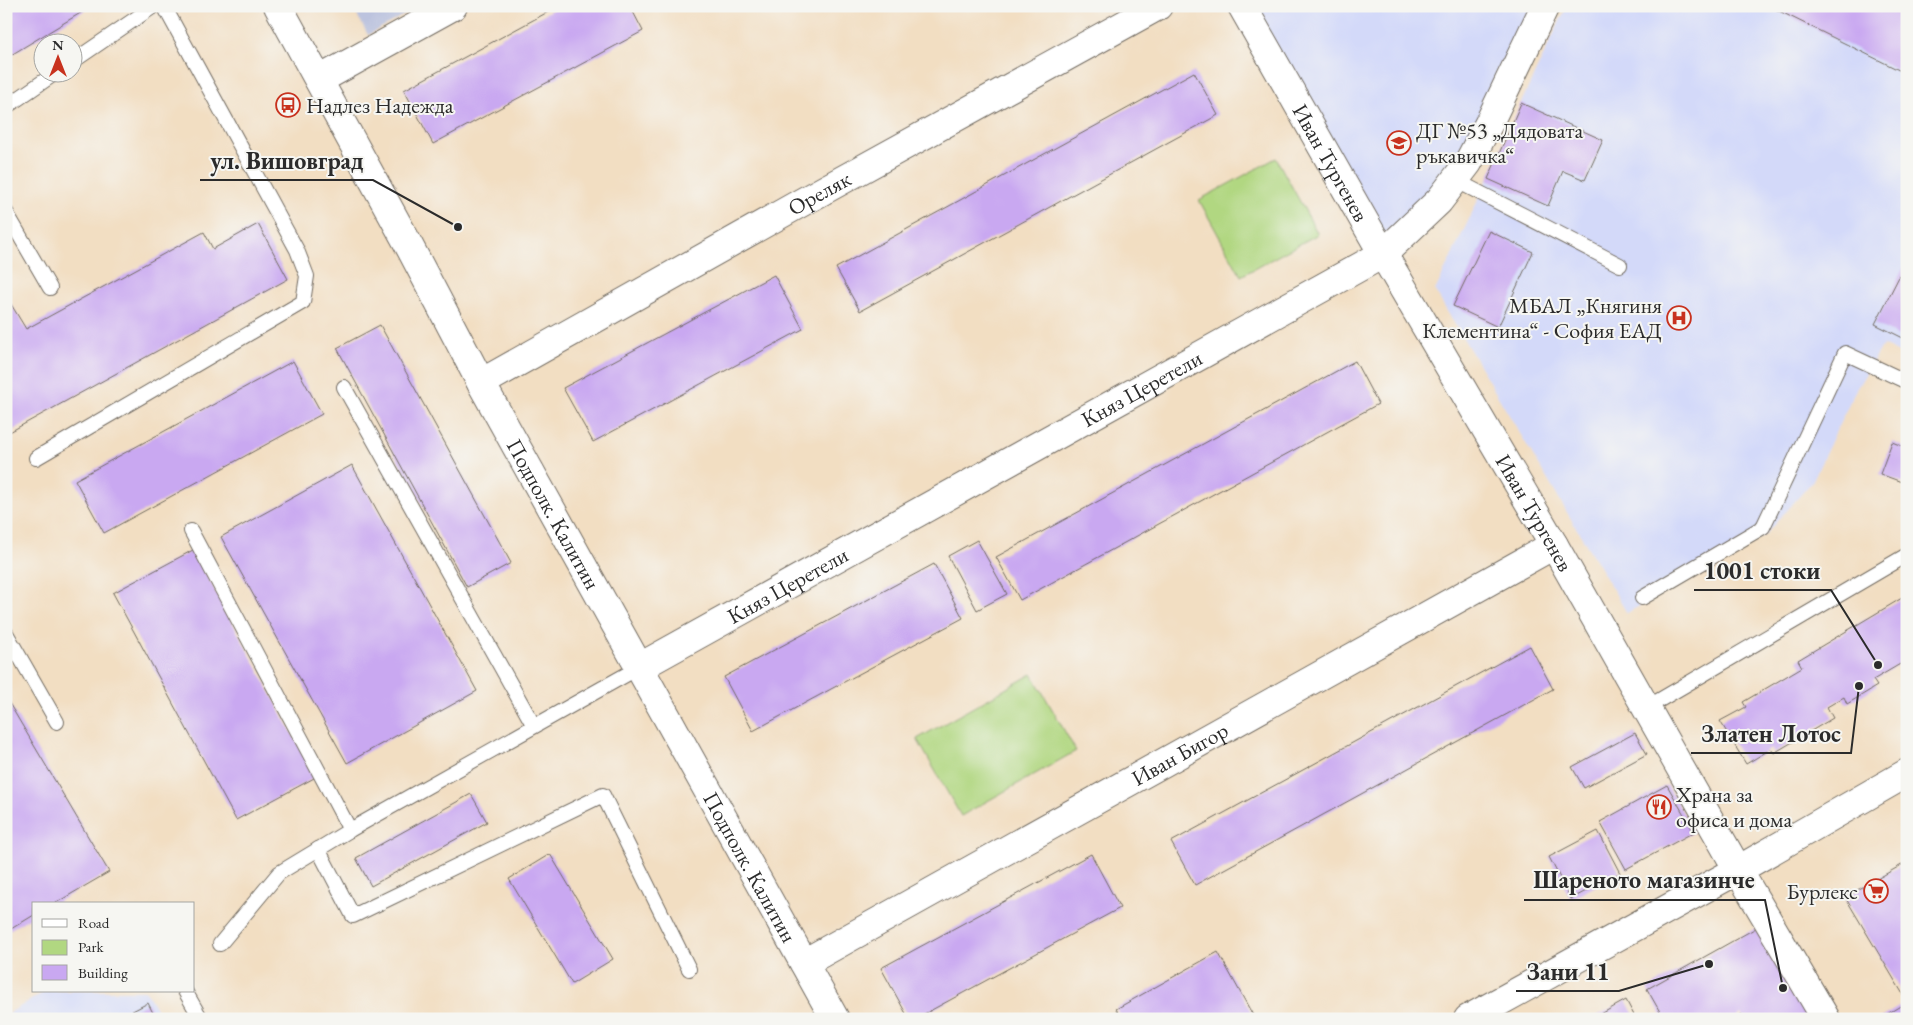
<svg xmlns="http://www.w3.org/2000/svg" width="1913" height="1025" viewBox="0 0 1913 1025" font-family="'EB Garamond',serif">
  <rect width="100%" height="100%" fill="#f6f6f2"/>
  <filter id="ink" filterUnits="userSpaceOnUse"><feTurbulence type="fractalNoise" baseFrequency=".02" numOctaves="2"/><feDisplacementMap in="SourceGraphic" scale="10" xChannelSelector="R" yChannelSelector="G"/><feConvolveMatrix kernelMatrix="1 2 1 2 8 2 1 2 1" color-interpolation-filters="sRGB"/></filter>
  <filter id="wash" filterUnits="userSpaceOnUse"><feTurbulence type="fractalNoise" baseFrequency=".0096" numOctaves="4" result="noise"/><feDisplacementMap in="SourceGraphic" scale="20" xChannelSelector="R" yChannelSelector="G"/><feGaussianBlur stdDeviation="1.12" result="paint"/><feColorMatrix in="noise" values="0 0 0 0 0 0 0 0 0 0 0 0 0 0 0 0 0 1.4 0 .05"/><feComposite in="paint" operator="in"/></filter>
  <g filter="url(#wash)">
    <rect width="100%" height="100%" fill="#f2dec2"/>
    <g fill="#d3d9f9">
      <path d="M1242 6H1545L1489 123 1383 254Z"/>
      <path d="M1567 6H1907V357L1883 345 1854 393 1812 482 1765 535 1627 613 1435 291 1488 179 1548 205 1563 171 1586 180 1603 140 1519 107Z"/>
      <path d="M46 991H146L162 1019H6V1015Z"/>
    </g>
    <path fill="#bcc3de" d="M352 6H420L368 35Z"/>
    <g fill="#b1d781" stroke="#6e8156">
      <path d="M1276 158 1318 234 1241 276 1199 200Z"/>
      <path d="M1032 674 1076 751 961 816 917 739Z"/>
    </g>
    <g id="blocks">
      <g fill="#c9a8f1">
        <path d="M13 6H92L6 58V10Z"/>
        <path d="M559 6H630L643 31 433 144 404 90Z"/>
        <path d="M1769 6H1907V74Z"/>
        <path d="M1194 72 1218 115 860 311 836 268Z"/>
        <path d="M1521 103 1603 140 1585 180 1563 171 1548 206 1488 179Z"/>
        <path d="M258 224 288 279 6 434V296L26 329 204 232 213 249Z"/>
        <path d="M1489 231 1533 252 1498 327 1453 306Z"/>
        <path d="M1907 261V340L1875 324Z"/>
        <path d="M774 275 803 329 593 442 563 388Z"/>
        <path d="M380 325 511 563 467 587 337 348Z"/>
        <path d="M293 361 322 414 104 533 75 480Z"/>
        <path d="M1355 361 1378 404 1020 600 996 557Z"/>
        <path d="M1892 442 1907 448V484L1880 474Z"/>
        <path d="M352 465 477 691 347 763 221 537Z"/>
        <path d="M977 540 1007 594 977 610 948 556Z"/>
        <path d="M193 550 316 777 236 820 113 593Z"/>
        <path d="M934 564 963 618 753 731 724 677Z"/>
        <path d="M1907 595V660L1873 680 1877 686 1847 704 1844 697 1827 707 1833 718 1774 753 1771 749 1746 764 1720 721 1746 707 1743 702 1802 667 1798 660Z"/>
        <path d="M1530 646 1553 689 1195 885 1171 842Z"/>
        <path d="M6 698 109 872 54 904H34V915L6 932Z"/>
        <path d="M1635 733 1647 754 1584 788 1572 767Z"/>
        <path d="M1667 785 1694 832 1626 869 1600 822Z"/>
        <path d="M471 794 487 822 371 886 356 858Z"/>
        <path d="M1598 831 1620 873 1571 899 1549 857Z"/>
        <path d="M550 854 613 959 572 984 509 879Z"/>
        <path d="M1091 854 1120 908 915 1019H909L881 968Z"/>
        <path d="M1907 862V1001L1845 897Z"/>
        <path d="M1756 928 1810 1019H1744L1741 1014 1734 1019H1664L1647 989Z"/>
        <path d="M1218 952 1255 1019H1122L1116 1009Z"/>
        <path d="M1626 1000 1636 1019H1592Z"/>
        <path d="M1907 1002V1019H1879Z"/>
        <path d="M148 1003 156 1019H117Z"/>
      </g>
    </g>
  </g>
  <g filter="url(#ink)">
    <use href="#blocks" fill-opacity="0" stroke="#716a60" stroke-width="1"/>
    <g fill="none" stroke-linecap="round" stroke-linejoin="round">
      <g stroke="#716a60" stroke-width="16">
        <g id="service">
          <path d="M72 62 154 6"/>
          <path d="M6 107 57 72"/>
          <path d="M1455 180 1620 265"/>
          <path d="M6 212 50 288"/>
          <path d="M344 387 534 726"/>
          <path d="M36 458 303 302 307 276 297 250 164 6"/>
          <path d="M191 531 350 830"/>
          <path d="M1642 598 1763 527 1845 353 1907 382"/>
          <path d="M6 633 57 722"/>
          <path d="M1646 708 1907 555"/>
          <path d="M318 849 353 916 603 795 689 969"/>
          <path d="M220 944 279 873 350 830 638 668"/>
          <path d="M185 991 201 1019"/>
        </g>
      </g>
      <g stroke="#716a60" stroke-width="30">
        <g id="minor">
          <path id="s1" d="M1242 6 1383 254 1554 545 1738 870 1826 1019"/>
          <path d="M319 80 453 6"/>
          <path id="s2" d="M481 383 797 205 1158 6"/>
          <path id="s3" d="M638 668 1383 254 1439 201 1468 163 1489 123 1545 6"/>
          <path id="s4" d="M804 963 1554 545"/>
        </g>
      </g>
      <g stroke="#716a60" stroke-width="30">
        <g id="tertiary">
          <path id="s5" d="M278 6 406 240 481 383 835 1019"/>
          <path d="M1468 1019 1738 870 1907 773"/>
        </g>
      </g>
      <use href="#service" stroke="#fff" stroke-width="14"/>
      <use href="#minor" stroke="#fff" stroke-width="28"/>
      <use href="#tertiary" stroke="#fff" stroke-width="28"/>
    </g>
  </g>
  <defs>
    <g id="bus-ring" transform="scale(1.25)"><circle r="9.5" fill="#f6f6f2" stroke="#c8321e" stroke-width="1.5"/><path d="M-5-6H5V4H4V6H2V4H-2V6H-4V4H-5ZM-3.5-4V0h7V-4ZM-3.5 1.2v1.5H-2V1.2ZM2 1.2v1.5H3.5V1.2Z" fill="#c8321e"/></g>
    <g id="school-ring" transform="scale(1.25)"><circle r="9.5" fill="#f6f6f2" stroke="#c8321e" stroke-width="1.5"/><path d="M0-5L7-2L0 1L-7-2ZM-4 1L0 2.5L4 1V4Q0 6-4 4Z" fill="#c8321e"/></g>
    <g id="hospital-ring" transform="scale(1.25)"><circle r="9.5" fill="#f6f6f2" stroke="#c8321e" stroke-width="1.5"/><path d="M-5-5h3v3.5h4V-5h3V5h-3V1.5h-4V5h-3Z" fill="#c8321e"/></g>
    <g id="restaurant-ring" transform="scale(1.25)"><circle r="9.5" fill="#f6f6f2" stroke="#c8321e" stroke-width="1.5"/><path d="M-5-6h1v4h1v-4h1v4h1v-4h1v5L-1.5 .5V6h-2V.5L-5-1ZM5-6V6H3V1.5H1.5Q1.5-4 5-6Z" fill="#c8321e"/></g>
    <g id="supermarket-ring" transform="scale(1.25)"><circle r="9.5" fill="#f6f6f2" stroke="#c8321e" stroke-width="1.5"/><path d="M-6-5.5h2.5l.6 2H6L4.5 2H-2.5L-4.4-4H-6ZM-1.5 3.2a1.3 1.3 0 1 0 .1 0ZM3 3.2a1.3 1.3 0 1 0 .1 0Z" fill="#c8321e"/></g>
  </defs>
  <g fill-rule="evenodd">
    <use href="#bus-ring" x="288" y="105"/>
    <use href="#school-ring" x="1399" y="143"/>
    <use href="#hospital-ring" x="1679" y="318"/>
    <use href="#restaurant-ring" x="1659" y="807"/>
    <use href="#supermarket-ring" x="1876" y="891"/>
  </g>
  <g text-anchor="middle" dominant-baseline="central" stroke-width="4" stroke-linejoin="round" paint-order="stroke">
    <g font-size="22" fill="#2b2b2b" stroke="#f6f6f2" text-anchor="start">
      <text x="306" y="105">Надлез Надежда</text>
      <text x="1416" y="130">ДГ №53 „Дядовата<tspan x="1416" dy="25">ръкавичка“</tspan></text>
      <text x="1662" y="305" text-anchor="end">МБАЛ „Княгиня<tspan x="1662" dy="25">Клементина“ - София ЕАД</tspan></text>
      <text x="1676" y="794">Храна за<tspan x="1676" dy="25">офиса и дома</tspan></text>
      <text x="1858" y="891" text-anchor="end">Бурлекс</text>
    </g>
    <g font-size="22" fill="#2b2b2b" stroke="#f6f6f2">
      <text stroke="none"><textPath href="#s1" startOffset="180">Иван Тургенев</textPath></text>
      <text stroke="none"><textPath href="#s2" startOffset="388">Ореляк</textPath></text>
      <text stroke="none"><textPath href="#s3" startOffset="576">Княз Церетели</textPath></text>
      <text stroke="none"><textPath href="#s1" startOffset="585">Иван Тургенев</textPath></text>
      <text stroke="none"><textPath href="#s5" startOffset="578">Подполк. Калитин</textPath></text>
      <text stroke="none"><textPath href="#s3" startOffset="171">Княз Церетели</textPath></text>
      <text stroke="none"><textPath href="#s4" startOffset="430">Иван Бигор</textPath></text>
      <text stroke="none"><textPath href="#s5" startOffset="982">Подполк. Калитин</textPath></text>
    </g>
  </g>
  <path fill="none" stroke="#2b2b2b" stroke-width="2" d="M458 227L373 180H200M1878 665L1831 590H1694M1859 686L1851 753H1691M1783 988L1765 900H1524M1709 964L1619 991H1516"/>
  <g fill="#2b2b2b" stroke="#f6f6f2" stroke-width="2">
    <circle cx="458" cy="227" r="5"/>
    <circle cx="1878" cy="665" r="5"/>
    <circle cx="1859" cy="686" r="5"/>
    <circle cx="1783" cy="988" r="5"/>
    <circle cx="1709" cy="964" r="5"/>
  </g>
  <g font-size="24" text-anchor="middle" font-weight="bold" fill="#2b2b2b" stroke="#f6f6f2" stroke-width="4" stroke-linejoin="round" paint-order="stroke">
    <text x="287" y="169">ул. Вишовград</text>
    <text x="1762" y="579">1001 стоки</text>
    <text x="1771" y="742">Златен Лотос</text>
    <text x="1644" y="888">Шареното магазинче</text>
    <text x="1568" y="980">Зани 11</text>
  </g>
  <rect width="1913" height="1025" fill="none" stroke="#f6f6f2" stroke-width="25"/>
  <rect x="32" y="902" width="162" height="90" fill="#f6f6f2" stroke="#a5a5a2"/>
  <rect x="42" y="919" width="25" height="8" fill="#ffffff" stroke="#a5a5a2"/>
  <text x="78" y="928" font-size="15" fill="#2b2b2b">Road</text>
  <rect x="42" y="940" width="25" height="15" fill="#b1d781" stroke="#a5a5a2"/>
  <text x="78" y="952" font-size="15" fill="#2b2b2b">Park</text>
  <rect x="42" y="965" width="25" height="15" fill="#c9a8f1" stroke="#a5a5a2"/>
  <text x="78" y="978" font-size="15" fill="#2b2b2b">Building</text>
  <g transform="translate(58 58)"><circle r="24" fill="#f6f6f2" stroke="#a5a5a2"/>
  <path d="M0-4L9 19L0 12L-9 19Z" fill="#c8321e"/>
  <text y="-8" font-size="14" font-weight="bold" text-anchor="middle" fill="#2b2b2b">N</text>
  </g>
</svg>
